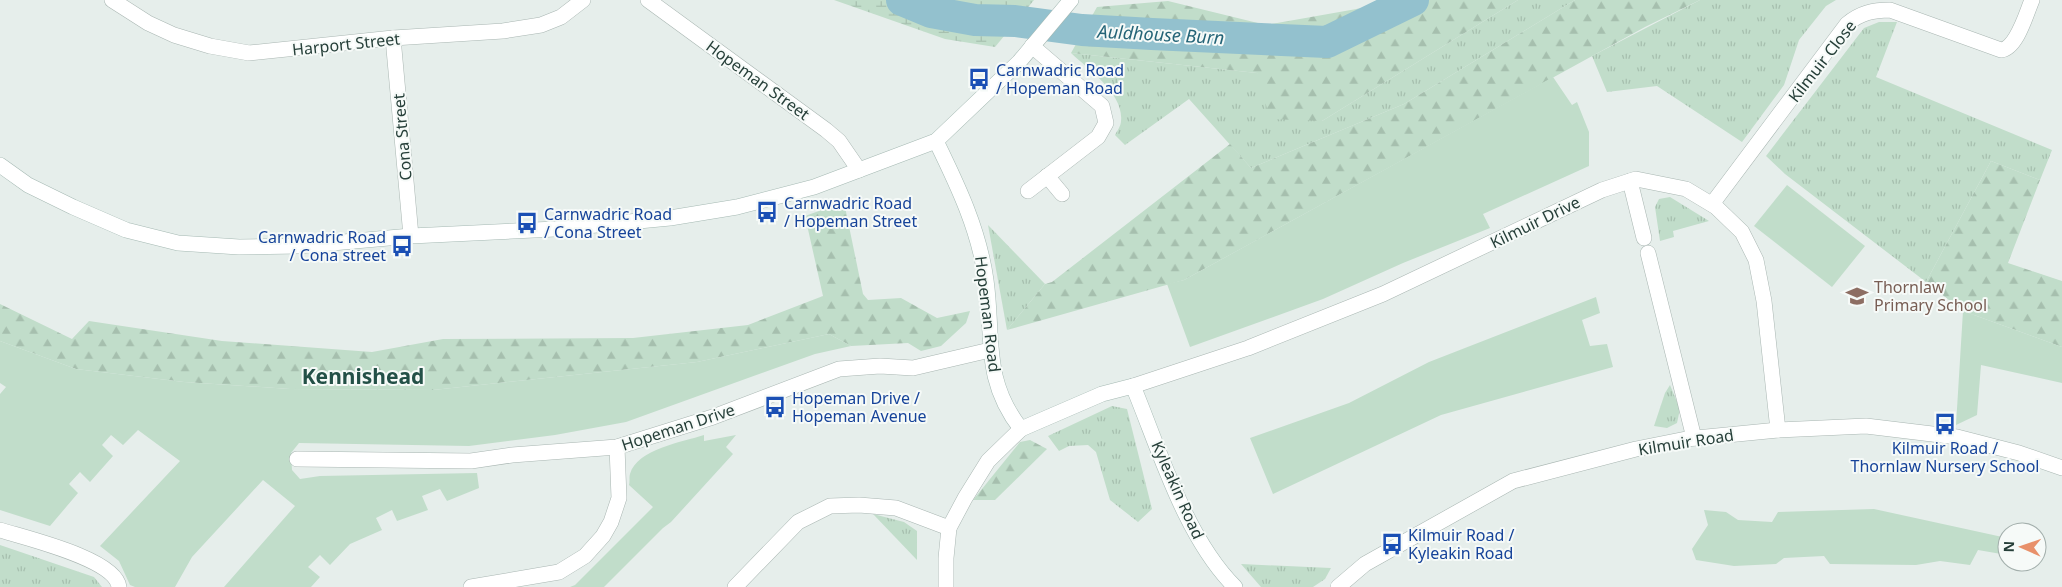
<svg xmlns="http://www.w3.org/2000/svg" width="2062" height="587" viewBox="0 0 2062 587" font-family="'Noto Sans',sans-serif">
  <defs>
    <pattern id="grass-tufts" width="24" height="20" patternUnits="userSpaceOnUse" patternTransform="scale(1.25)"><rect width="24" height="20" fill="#c1ddca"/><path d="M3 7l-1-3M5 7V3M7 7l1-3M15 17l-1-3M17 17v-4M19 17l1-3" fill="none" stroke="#a6bfae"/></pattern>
    <pattern id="forest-firs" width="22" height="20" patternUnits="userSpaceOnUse" patternTransform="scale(1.25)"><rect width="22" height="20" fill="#c1ddca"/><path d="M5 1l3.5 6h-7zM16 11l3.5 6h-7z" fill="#a6bfae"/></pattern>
    <pattern id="wetland-marsh" width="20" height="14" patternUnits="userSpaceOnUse" patternTransform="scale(1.25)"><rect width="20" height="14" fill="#c1ddca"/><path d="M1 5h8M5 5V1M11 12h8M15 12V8" fill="none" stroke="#a6bfae"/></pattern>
  </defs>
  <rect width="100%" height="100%" fill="#e6eeeb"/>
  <g fill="url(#grass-tufts)">
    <path d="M1518 0H1575L1404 104 1251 168 1189 99 1125 145 1115 135C1117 131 1121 126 1121 121 1124 94 1089 70 1071 53L1257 73 1322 121Z"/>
    <path d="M1700 0H1836L1826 6 1799 40 1784 85 1742 142 1657 86 1607 92 1592 56Z"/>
    <path d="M1879 22H1897L1876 77 2052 150 2040 180 1991 161 1926 282 1785 174 1766 156 1864 28Z"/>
    <path d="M1670 197 1709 221 1673 231 1674 237 1660 241 1655 207 1659 199Z"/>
    <path d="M988 225 1045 284 1007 330Z"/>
    <path d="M1670 385 1680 409 1677 423 1667 428 1654 426 1665 393Z"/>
    <path d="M1112 406 1127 409 1152 509 1138 522 1110 500 1096 452 1088 445 1069 446 1059 451 1048 436Z"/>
    <path d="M873 514 904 522 917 531V560Z"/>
    <path d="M0 545 94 577 102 587H0Z"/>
    <path d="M1241 564 1331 568 1325 579 1313 587H1261Z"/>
  </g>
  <g fill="url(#forest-firs)">
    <path d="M1378 0H1518L1322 121 1270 119 1257 73 1071 53 1097 7 1168 1 1266 25 1362 8Z"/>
    <path d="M1575 0H1700L1645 27 1184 280 1007 330 1045 284 1052 282 1230 144 1251 168 1404 104Z"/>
    <path d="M1991 161 2040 180 2008 263 2062 281V347L1963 311 1926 282Z"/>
    <path d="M844 202 863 294 868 300 901 298 937 318 970 311 966 323 941 346 921 351 908 343 851 346 829 334 697 362 433 390 290 389 184 382 76 369 0 341V304L72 339 89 321 222 341 372 352 443 339 633 338 748 325 823 296 805 216Z"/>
    <path d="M1030 440 1047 449 995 500H973L1020 442Z"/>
  </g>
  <path fill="url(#wetland-marsh)" d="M834 0H1034L995 47 945 39Z"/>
  <g fill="#c1ddca">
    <path d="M1553 77 1572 105 1577 102 1589 132V166L1483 214 1490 228 1403 263 1323 299 1190 347 1167 284 1184 280Z"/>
    <path d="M1787 185 1865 246 1832 287 1754 226Z"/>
    <path d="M1596 297 1600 313 1582 320 1590 346 1607 344 1613 367 1441 415 1273 494 1250 438 1349 403 1429 362Z"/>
    <path d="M1963 311 2062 347V383L1981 365 1977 415 1956 425Z"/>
    <path d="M829 334 851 346 815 354 626 422 555 435 469 446 299 443 291 453 292 470 300 479 320 476 477 473 479 488 447 501 440 489 422 496 428 510 397 521 392 510 376 518 382 530 350 544 330 565 320 555 308 567 320 577 311 587H224L295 506 263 480 192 557 175 587H135L130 585 119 561 100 546 180 461 138 430 123 445 111 435 102 445 113 456 90 482 80 472 69 484 78 493 50 526 0 510V394L6 387 0 383V341L76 369 184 382 290 389 433 390 697 362Z"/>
    <path d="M704 435V441L736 435 726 447 733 454 671 522 663 528 604 587H570L575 585 653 507 629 485C630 482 629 477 630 474 637 449 683 442 704 435Z"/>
    <path d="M1874 509 2007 538V555L1978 550 1970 565 1940 561 1916 565 1830 564 1824 556 1784 558 1776 564 1734 566 1696 560 1692 549 1708 525 1704 510 1726 512 1738 520 1772 522 1778 512Z"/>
  </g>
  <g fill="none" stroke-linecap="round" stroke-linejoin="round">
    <path stroke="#93c1ce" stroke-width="32" d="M902 0 931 12 975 20 1015 21 1082 30 1152 34 1327 42 1413 0"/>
    <g stroke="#a9b6b2" stroke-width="16">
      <g id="street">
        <path d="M112 0 148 23 174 35 210 46 249 53 393 38 503 31 541 25 561 17 583 0"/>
        <path d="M648 0 826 130 839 141 859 170"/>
        <path d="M393 38 411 236"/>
        <path d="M1047 176 1062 194"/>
        <path d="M1630 181 1644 238"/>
        <path d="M1028 191 1098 137 1106 123 1102 106 1032 46"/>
        <path d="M1712 204 1847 24C1860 13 1873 10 1890 10L2001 50C2017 48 2026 14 2032 0"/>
        <path d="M1648 253 1694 438"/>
        <path d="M1133 386 1248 348 1383 294 1602 190 1636 179 1686 189 1716 207 1742 232 1756 260 1764 301 1778 430"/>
        <path d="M297 459 471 461 512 455 617 447 713 417 839 369 880 366 913 368 990 350"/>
        <path d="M0 530C25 538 116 559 119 587"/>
        <path d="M471 587 559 572 585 556 603 536 611 522 619 498 617 447"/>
        <path d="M735 587 798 522 830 506 859 505 896 508 949 528"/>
        <path d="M946 587V558L949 528 965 498 988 461 1021 429"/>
        <path d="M1338 587 1365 564 1513 481 1636 449 1686 439 1778 430 1866 426 1957 437 2019 453 2062 468"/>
      </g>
    </g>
    <g stroke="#a5b9b3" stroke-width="16">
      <g id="secondary">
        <path d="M936 141C958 186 979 230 986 280 994 337 982 379 1021 429L1102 394 1133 386C1160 451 1185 537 1235 587"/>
        <path d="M0 165 28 185 73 207 126 230 178 243 239 247 298 246 411 236 555 229 670 218 737 207 814 187 936 141 1019 62 1071 0"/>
      </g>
    </g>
    <use href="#street" stroke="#fff" stroke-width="15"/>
    <use href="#secondary" stroke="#fff" stroke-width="15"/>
  </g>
  <defs>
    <g id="bus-bare" transform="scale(1.725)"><path d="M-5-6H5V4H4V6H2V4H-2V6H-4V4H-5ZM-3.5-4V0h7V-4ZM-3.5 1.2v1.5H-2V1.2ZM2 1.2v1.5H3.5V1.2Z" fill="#1a4fb4" stroke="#f6faf8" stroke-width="2.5" paint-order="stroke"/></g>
    <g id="school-bare" transform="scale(1.725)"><path d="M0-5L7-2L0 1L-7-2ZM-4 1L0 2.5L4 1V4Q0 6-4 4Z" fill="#8d6e63" stroke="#f6faf8" stroke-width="2.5" paint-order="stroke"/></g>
  </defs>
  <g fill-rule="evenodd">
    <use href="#bus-bare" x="979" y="79"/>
    <use href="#bus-bare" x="767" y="212"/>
    <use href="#bus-bare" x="527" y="223"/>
    <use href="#bus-bare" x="402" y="246"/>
    <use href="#school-bare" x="1857" y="296"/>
    <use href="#bus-bare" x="775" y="407"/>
    <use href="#bus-bare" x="1945" y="424"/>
    <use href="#bus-bare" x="1392" y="544"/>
  </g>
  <g text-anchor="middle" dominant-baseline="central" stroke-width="4" stroke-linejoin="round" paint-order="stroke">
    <g font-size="16" fill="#263f39" stroke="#f6faf8">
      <text transform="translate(346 44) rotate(-6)">Harport Street</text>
      <text transform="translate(1822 61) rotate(-52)">Kilmuir Close</text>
      <text transform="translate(758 80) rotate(36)">Hopeman Street</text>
      <text transform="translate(402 137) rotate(-95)">Cona Street</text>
      <text transform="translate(1535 222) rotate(-26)">Kilmuir Drive</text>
      <text transform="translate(988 314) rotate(83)">Hopeman Road</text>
      <text transform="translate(678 427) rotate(-18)">Hopeman Drive</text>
      <text transform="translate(1686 442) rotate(-9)">Kilmuir Road</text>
      <text transform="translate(1178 490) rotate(66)">Kyleakin Road</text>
    </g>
    <g font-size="16" fill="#164399" stroke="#f6faf8" text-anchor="start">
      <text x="996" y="70">Carnwadric Road<tspan x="996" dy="18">/ Hopeman Road</tspan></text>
      <text x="784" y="203">Carnwadric Road<tspan x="784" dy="18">/ Hopeman Street</tspan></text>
      <text x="544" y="214">Carnwadric Road<tspan x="544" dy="18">/ Cona Street</tspan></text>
      <text x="386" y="237" text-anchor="end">Carnwadric Road<tspan x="386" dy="18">/ Cona street</tspan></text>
      <text x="792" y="398">Hopeman Drive /<tspan x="792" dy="18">Hopeman Avenue</tspan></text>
      <text x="1945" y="448" text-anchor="middle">Kilmuir Road /<tspan x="1945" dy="18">Thornlaw Nursery School</tspan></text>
      <text x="1408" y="535">Kilmuir Road /<tspan x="1408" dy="18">Kyleakin Road</tspan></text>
    </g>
    <g font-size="16" fill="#785e54" stroke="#f6faf8" text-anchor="start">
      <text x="1874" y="287">Thornlaw<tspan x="1874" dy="18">Primary School</tspan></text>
    </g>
    <g font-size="18" font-style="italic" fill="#246477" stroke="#f6faf8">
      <text transform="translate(1161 34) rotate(3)">Auldhouse Burn</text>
    </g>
    <g font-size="21" font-weight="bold" fill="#235047" stroke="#f6faf8">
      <text x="363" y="376">Kennishead</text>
    </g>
  </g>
  <g transform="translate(2022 547) rotate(272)"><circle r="24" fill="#f6faf8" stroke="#a3afac"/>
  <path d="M0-4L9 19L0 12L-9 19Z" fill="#e8906a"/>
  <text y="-8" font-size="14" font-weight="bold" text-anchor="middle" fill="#263f39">N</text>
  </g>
</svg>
